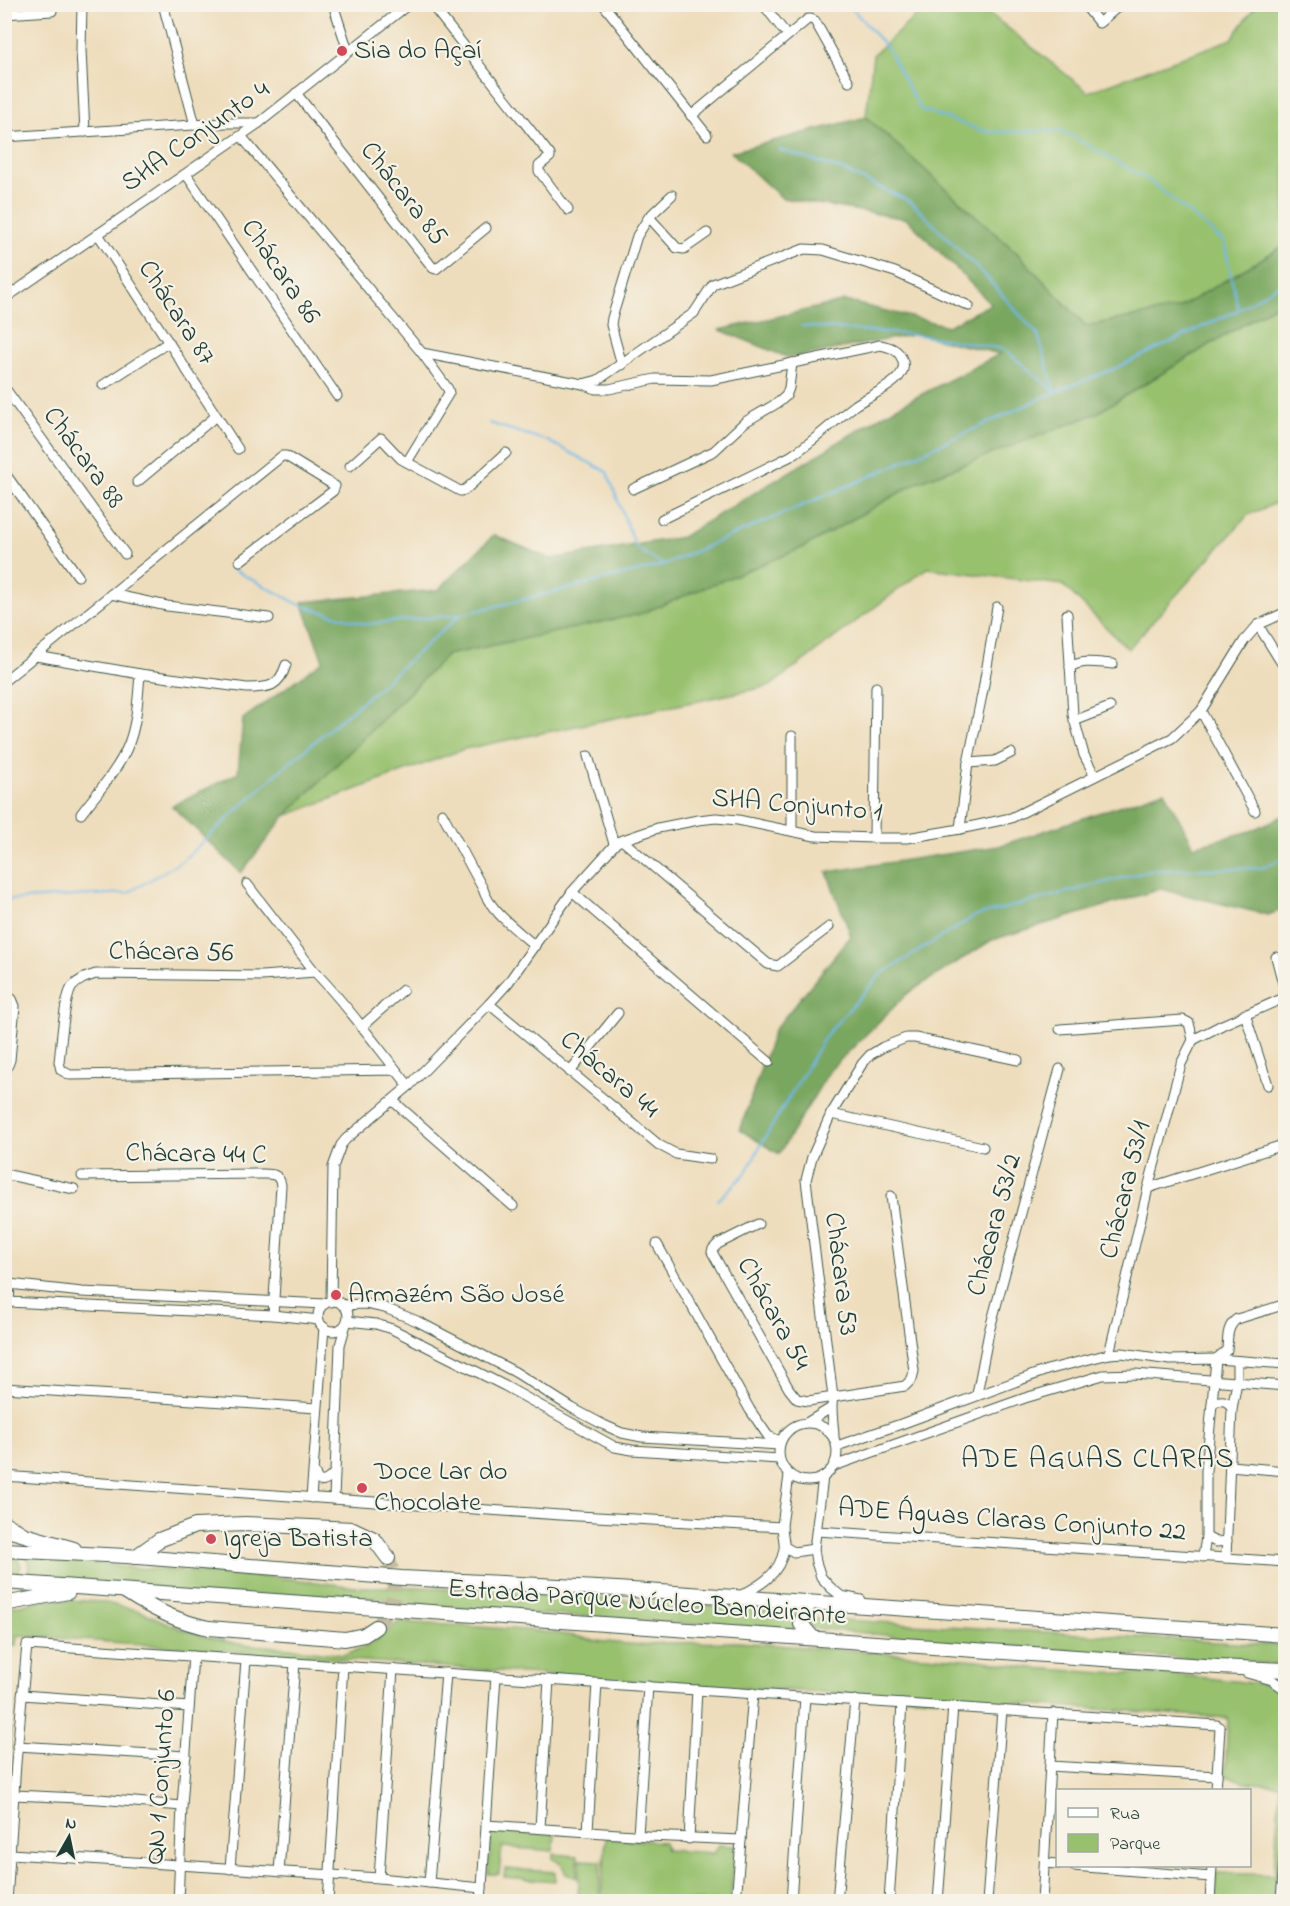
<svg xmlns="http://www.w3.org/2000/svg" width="1290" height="1906" viewBox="0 0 1290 1906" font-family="'Indie Flower',sans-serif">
  <rect width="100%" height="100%" fill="#f7f3e8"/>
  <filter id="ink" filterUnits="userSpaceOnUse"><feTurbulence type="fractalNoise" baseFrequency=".0167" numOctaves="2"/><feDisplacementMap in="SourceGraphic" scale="12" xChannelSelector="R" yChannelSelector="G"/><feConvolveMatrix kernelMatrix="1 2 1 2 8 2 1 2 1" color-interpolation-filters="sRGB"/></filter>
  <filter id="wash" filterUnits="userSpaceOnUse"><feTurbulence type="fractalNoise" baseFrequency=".008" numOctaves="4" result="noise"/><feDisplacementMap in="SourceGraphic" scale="24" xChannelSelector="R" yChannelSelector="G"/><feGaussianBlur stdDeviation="1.35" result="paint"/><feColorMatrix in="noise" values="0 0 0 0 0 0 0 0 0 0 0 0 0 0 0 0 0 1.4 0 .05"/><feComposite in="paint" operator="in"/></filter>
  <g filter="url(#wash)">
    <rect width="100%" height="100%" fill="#eeddbc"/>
    <g fill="#98c16e" stroke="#5c7f51" stroke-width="1.5">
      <path d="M928 5H979L1088 92 1232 39 1256 5H1285V245L1179 308 1086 326 1016 252 866 117 873 55Z"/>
      <path d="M1285 299V499L1248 515 1128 649 1063 585 927 568 770 686 464 749 285 816 447 655 639 614 802 548 918 482 1095 414Z"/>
      <path d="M4 1544 15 1552 21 1566 16 1578 4 1588Z"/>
      <path d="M24 1551 73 1561 122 1567 284 1578 355 1587H419L797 1611 793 1621 796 1631 419 1606C371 1592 319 1599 269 1598 193 1596 117 1590 41 1586L20 1591C31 1577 31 1566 24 1551Z"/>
      <path d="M47 1599 102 1602 140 1611 179 1628 206 1637 238 1644 289 1648 343 1655 370 1645 399 1622 527 1630 575 1636 595 1641 641 1645 661 1643 738 1642 978 1660 1032 1668 1104 1673 1171 1674 1269 1685 1277 1691 1286 1711 1283 1803 1278 1890 1274 1891V1901H1215L1217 1873 1274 1875 1280 1785 1244 1782 1225 1775 1228 1718 956 1699 684 1685 17 1635 16 1645H5L4 1608Z"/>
      <path d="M809 1618 1285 1646V1665L941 1642 875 1634 813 1628 807 1624Z"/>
      <path d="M4 1728 11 1729 6 1813H4Z"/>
      <path d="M493 1830 555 1834 553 1851 502 1847 499 1874H488L491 1833Z"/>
      <path d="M606 1838 664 1842 666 1850 714 1853 719 1845 734 1846 731 1901H601Z"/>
      <path d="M553 1854 578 1856 577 1878 566 1874 561 1863 553 1859Z"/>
      <path d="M580 1860 601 1861 599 1901 578 1900Z"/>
      <path d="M505 1869 555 1872V1881L504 1877Z"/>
    </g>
    <g fill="#7aa761" stroke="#4c724a" stroke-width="1.5">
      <path d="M866 117 1016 252 1086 326 1179 308 1285 245V299L1095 414 918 482 802 548 640 614 447 655 285 816 241 873 172 806 238 773 243 719 323 661 302 602 438 590 494 535 551 559 682 537 893 409 1000 354 917 334 789 358 720 330 845 301 948 326 991 304 907 219 782 198 731 152Z"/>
      <path d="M1164 791 1194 846 1251 831 1285 815V909L1268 915 1161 889 992 940 908 993 830 1070 779 1154 740 1130 774 1030 851 936 827 872 999 846Z"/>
    </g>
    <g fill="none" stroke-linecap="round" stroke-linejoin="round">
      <g stroke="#72b9e9" stroke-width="2">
        <path d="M849 5 887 48 920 109 986 132 1063 131 1150 181 1224 242 1238 308"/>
        <path d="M780 150 842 170 911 202 987 278 1038 335 1055 392"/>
        <path d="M802 326 918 335 1004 349 1053 390"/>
        <path d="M489 423 548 441 607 472 636 548 663 565"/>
        <path d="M230 568 300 605 366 624 458 615"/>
        <path d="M4 900 128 893 182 861 274 776 379 687 460 615 663 565 862 480 1055 392 1116 368 1238 310 1286 280"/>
        <path d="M718 1200 745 1174 763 1141 826 1035 881 974 975 916 1153 870 1261 868 1286 857"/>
      </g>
    </g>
  </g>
  <g filter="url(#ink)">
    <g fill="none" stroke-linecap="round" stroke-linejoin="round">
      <path stroke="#c5bda1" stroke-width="14" stroke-dasharray="14 7" stroke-linecap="butt" d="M376 1627C395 1607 399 1583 388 1558"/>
      <g stroke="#3e5548" stroke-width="11">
        <g id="minor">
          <path d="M82 4 81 50 85 132"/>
          <path d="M163 4 195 125"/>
          <path d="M333 4 348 51"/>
          <path d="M431 4 550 155V157L539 166V171L568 210"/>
          <path d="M603 4 707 135"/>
          <path d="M763 4 783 30"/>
          <path d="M1084 4 1099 23 1121 4"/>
          <path d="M4 14 52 11"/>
          <path d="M296 93 433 268 436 269 486 228"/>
          <path d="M691 116 808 19H811L815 21 849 82"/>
          <path d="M241 136 422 353 448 389 449 393 407 462"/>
          <path d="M4 137 225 123H259"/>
          <path d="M186 174 337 396"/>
          <path d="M649 217 677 248 684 249 707 233"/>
          <path d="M98 234 238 449"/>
          <path d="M4 299 259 123 409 4"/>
          <path d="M422 353 583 384 598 380 694 313 713 284 804 249 823 250 895 272 969 306"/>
          <path d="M622 365 611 325 612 318 637 236 649 217 672 195"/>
          <path d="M583 384 596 389H609L655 379 711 380 880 345C890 347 898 349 902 359 912 381 868 395 854 406 832 423 812 443 789 457L662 519"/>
          <path d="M103 385 169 342"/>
          <path d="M4 387 125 554"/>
          <path d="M350 466 381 438 401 459 460 491 465 490 506 453"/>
          <path d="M4 472 78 576"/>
          <path d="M137 482 216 416"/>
          <path d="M633 489 714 451 745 422 779 402 786 396 789 388 792 363"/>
          <path d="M111 594 167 606 269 618"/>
          <path d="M1067 614 1073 715 1084 755 1095 776"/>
          <path d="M1258 625 1286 670"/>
          <path d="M36 656 140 674 247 688C269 688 279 687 286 665"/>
          <path d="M1070 667C1083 659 1098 663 1113 664"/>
          <path d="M4 681 282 456H286L335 486 333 491 240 561"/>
          <path d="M1201 711 1255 811"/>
          <path d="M1074 721 1110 707"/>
          <path d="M792 736V831"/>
          <path d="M588 756 614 844"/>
          <path d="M968 763 995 761 1011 753"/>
          <path d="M442 813 483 889C489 910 518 931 535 946"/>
          <path d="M81 814C96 794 117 771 127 748 137 726 138 698 140 674"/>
          <path d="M960 829 968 763 983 690 997 607"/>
          <path d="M874 838 876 687"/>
          <path d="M622 840 768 964 778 966 829 927"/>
          <path d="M247 884 315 972"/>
          <path d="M572 892 769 1062"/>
          <path d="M1276 957 1286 995"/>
          <path d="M4 996 12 999 15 1006 10 1060 4 1075"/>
          <path d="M489 1004 659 1145 676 1154 710 1159"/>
          <path d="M1245 1014 1268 1085"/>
          <path d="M361 1027 403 990"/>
          <path d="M1060 1029 1183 1020 1189 1023 1193 1040"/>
          <path d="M1193 1040 1222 1025 1286 997"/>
          <path d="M396 1070 70 1075 61 1070 59 1062C61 1046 64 998 72 987 79 979 87 977 96 974L262 976 315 972C349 1007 378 1048 409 1086"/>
          <path d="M570 1072 618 1013"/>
          <path d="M393 1101 513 1206"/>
          <path d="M831 1114 983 1147"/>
          <path d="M4 1174 74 1189"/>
          <path d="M82 1176 258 1174C269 1174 279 1172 281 1185L273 1315"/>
          <path d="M1148 1188 1286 1144"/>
          <path d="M758 1224 718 1244 713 1249 712 1252 789 1389 797 1399 808 1401 905 1386 912 1379 914 1371 891 1196"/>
          <path d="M657 1244 750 1410 768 1436 780 1441"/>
          <path d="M4 1276C11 1288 12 1297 4 1309"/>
          <path d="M9 1284 82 1292 325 1304"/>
          <circle cx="333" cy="1316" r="15"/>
          <path d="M8 1302 273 1315 319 1320"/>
          <path d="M331 1302 333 1167 341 1145 346 1139 409 1086 489 1004 508 983 572 892 617 842 658 828 698 820 716 818 738 820 815 836 874 838H907L960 829 1011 818 1172 738 1201 711 1244 641 1258 625 1286 612"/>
          <path d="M342 1305 366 1304 385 1308 417 1321 515 1372 572 1408 604 1425 622 1433 642 1437 779 1445"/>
          <path d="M347 1321 376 1324 392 1329 505 1386 615 1447 632 1450 779 1459"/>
          <path d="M1109 1354 1148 1188 1181 1064 1193 1040"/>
          <path d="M4 1388 317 1408"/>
          <path d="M977 1394 989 1332 1060 1069"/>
          <path d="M1212 1406 1215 1402C1223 1399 1229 1401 1232 1409"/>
          <path d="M808 1422 831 1408"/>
          <circle cx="808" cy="1452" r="29"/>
          <path d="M834 1438C834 1424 830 1410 833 1397L806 1180 812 1157 831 1114 862 1064 870 1055 883 1047 906 1038H915L1018 1060"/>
          <path d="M837 1446 901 1424 1047 1370 1109 1354 1122 1353 1170 1360 1216 1359 1286 1364"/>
          <path d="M834 1466 1025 1398 1103 1375 1135 1374 1286 1386"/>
          <path d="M1230 1466 1286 1471"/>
          <path d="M315 1473C318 1487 328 1481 334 1473"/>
          <path d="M4 1476 560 1515 782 1527"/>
          <path d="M823 1477 814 1549 816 1562 821 1577 830 1587 841 1596 861 1600"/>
          <path d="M311 1498 324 1327"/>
          <path d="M334 1499 340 1345 346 1324"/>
          <path d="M4 1520 23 1531"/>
          <path d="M817 1531 1286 1562"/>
          <path d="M1206 1537 1216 1542 1227 1541"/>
          <path d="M785 1547 794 1552 814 1549"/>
          <path d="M1203 1557 1206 1537V1471L1216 1359 1227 1350C1228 1339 1226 1327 1237 1319L1286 1304"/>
          <path d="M1226 1558 1232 1409 1237 1382V1361"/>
          <path d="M738 1597C759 1586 780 1575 784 1549 785 1541 782 1533 782 1526 784 1509 787 1492 789 1475"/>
          <path d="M1247 1673 1272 1680 1286 1690"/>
          <path d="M22 1695 189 1707"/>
          <path d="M17 1746 186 1756"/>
          <path d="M1050 1766 1217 1776"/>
          <path d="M14 1795 99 1799 182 1806"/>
          <path d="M486 1825 648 1836 741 1840"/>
          <path d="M540 1828 549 1680"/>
          <path d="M588 1831 597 1683"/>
          <path d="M638 1835 648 1686"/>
          <path d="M689 1839 697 1690"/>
          <path d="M11 1854 379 1878 482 1888"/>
          <path d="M1045 1863 1058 1864"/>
          <path d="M1073 1866 1211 1877"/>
          <path d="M230 1869 246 1660"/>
          <path d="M279 1872 295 1663"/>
          <path d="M379 1878 393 1669"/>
          <path d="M429 1883 446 1673"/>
          <path d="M7 1902 16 1763 27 1645 1217 1725 1220 1728 1216 1790"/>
          <path d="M178 1902 182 1806 193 1656"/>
          <path d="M328 1902 343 1666"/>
          <path d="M481 1902 496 1676"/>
          <path d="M736 1902 753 1693"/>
          <path d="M791 1902 805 1697"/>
          <path d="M837 1902 855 1700"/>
          <path d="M889 1902 902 1704"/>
          <path d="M938 1902 953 1706"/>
          <path d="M987 1902 1002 1710"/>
          <path d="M1042 1902 1053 1713"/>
          <path d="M1210 1902 1212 1866"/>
          <path d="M1281 1902 1286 1829"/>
        </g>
      </g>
      <g stroke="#3e5548" stroke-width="16">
        <g id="highway">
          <path d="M4 1529 74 1549"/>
          <path d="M4 1550 126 1556 402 1578 617 1589 1286 1635"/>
          <path d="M135 1557 159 1540 195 1526 245 1524 353 1529 374 1539 388 1558"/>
          <path d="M4 1582 1218 1667 1286 1670"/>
          <path d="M126 1592C152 1609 178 1622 209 1628L345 1639 364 1635 376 1627"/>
          <path d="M810 1603 805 1610 801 1624 813 1638"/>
          <path d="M4 1604 68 1592"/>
        </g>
      </g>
      <use href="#minor" stroke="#fff" stroke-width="9"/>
      <use href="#highway" stroke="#fff" stroke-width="14"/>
    </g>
  </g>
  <g fill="#d1495b" stroke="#f7f3e8" stroke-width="2">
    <circle cx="342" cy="51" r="6"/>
    <circle cx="336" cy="1295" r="6"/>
    <circle cx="362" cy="1488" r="6"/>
    <circle cx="211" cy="1539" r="6"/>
  </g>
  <g text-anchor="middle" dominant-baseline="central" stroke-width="4.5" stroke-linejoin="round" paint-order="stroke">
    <g font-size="27" fill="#1f3d34" stroke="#f7f3e8" text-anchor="start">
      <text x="354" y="51">Sia do Açaí</text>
      <text x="348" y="1295">Armazém São José</text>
      <text x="374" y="1472">Doce Lar do<tspan x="374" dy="31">Chocolate</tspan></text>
      <text x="223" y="1539">Igreja Batista</text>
    </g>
    <g font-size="27" fill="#1f3d34" stroke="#f7f3e8">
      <text transform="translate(196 137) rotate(-35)">SHA Conjunto 4</text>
      <text transform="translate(403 194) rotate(52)">Chácara 85</text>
      <text transform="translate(280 272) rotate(56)">Chácara 86</text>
      <text transform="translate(176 313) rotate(57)">Chácara 87</text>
      <text transform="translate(83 458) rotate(54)">Chácara 88</text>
      <text transform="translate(797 806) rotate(5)">SHA Conjunto 1</text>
      <text transform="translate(171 953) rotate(1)">Chácara 56</text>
      <text transform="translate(609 1075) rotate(40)">Chácara 44</text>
      <text transform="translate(196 1155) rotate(1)">Chácara 44 C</text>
      <text transform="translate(1126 1190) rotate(-76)">Chácara 53/1</text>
      <text transform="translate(995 1225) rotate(-75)">Chácara 53/2</text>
      <text transform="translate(840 1274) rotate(83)">Chácara 53</text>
      <text transform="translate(773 1314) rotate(61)">Chácara 54</text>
      <text transform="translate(1012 1521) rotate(4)">ADE Águas Claras Conjunto 22</text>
      <text transform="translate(647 1603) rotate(4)">Estrada Parque Núcleo Bandeirante</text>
      <text transform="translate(162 1777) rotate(-86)">QN 1 Conjunto 6</text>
    </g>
    <g font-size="28" letter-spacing="1.5" fill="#1f3d34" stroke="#f7f3e8">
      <text x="1098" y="1460">ADE AGUAS CLARAS</text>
    </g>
  </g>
  <rect width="1290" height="1906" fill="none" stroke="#f7f3e8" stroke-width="24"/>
  <rect x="1056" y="1789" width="195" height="78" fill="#f7f3e8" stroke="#a1aaa0" stroke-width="1.5"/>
  <rect x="1068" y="1808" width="30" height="9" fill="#ffffff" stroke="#a1aaa0" stroke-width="1.5"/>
  <text x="1110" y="1819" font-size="18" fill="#1f3d34">Rua</text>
  <rect x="1068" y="1834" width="30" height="18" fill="#98c16e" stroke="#a1aaa0" stroke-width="1.5"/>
  <text x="1110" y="1849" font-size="18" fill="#1f3d34">Parque</text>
  <g transform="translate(69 1837) rotate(9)" stroke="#f7f3e8" stroke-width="4.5" paint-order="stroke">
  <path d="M0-4.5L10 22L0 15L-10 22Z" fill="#1f3d34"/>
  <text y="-9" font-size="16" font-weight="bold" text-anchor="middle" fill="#1f3d34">N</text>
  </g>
</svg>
